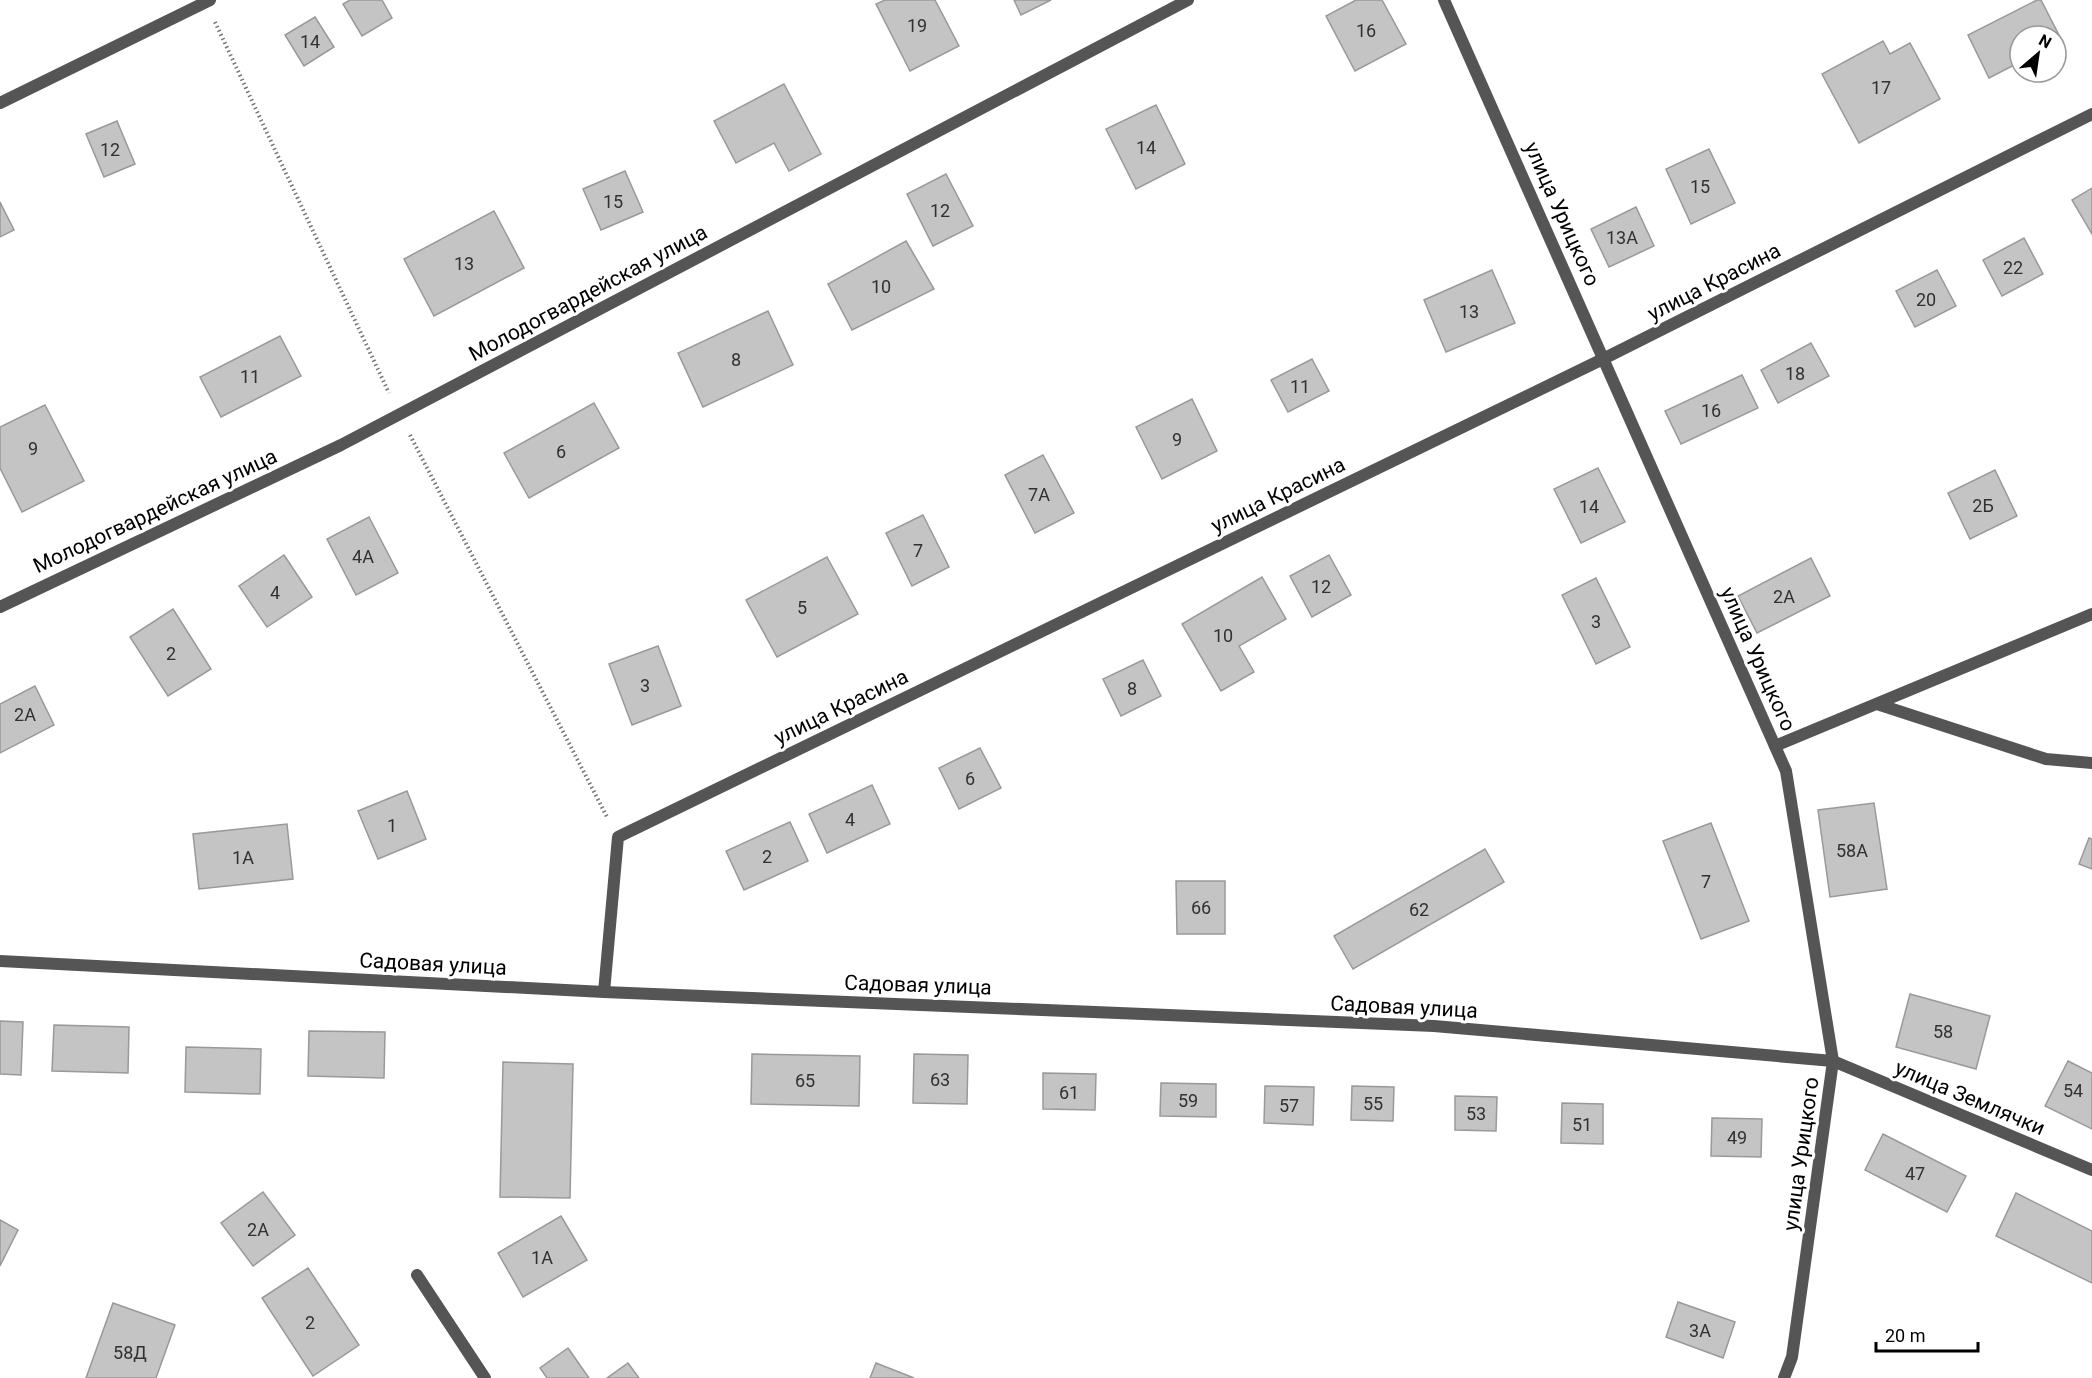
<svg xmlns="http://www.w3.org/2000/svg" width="2092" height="1378" viewBox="0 0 2092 1378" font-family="Roboto,sans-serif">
  <rect width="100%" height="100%" fill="#fff"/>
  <g fill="#c4c4c4" stroke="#999" stroke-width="1.5">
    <path d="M350 0H382L392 18 362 36 343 4Z"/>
    <path d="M885 0H935L959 46 910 71 876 4Z"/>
    <path d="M1014 0H1051L1021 15Z"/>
    <path d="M1356 0H1382L1406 44 1355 71 1326 16Z"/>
    <path d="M2037 0H2041L2062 41 2056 44V36H2020V62L1989 78 1968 35Z"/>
    <path d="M315 17 334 47 304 66 285 35Z"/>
    <path d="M1883 41 1890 54 1910 43 1940 99 1859 143 1822 74Z"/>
    <path d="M784 84 821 154 789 171 774 143 736 163 714 121Z"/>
    <path d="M1156 105 1185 164 1136 189 1106 129Z"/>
    <path d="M117 121 135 164 104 177 86 134Z"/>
    <path d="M1709 149 1735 203 1691 224 1666 169Z"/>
    <path d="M625 171 643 212 601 230 583 189Z"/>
    <path d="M946 174 973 226 933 246 907 194Z"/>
    <path d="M2092 188V234L2072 200Z"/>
    <path d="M0 202 14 230 0 237Z"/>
    <path d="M1636 207 1654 246 1609 267 1591 229Z"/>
    <path d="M494 211 524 268 434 316 404 259Z"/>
    <path d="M2024 238 2043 274 2002 296 1983 260Z"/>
    <path d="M906 241 934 289 852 330 828 284Z"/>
    <path d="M1492 270 1515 323 1446 352 1424 300Z"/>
    <path d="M1937 270 1956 306 1915 327 1896 291Z"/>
    <path d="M768 311 793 365 703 407 678 353Z"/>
    <path d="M280 336 301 376 221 417 200 377Z"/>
    <path d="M1811 343 1829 376 1778 403 1761 370Z"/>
    <path d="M1312 359 1329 391 1288 412 1271 380Z"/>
    <path d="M1742 375 1758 408 1681 444 1665 411Z"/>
    <path d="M1192 399 1217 451 1162 479 1136 427Z"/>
    <path d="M594 403 619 448 529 498 504 453Z"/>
    <path d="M45 405 84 481 22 512 0 468V427Z"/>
    <path d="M1043 455 1074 513 1035 533 1005 475Z"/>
    <path d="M1598 468 1625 522 1581 543 1554 489Z"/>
    <path d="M1995 470 2017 516 1970 539 1948 493Z"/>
    <path d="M923 515 949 567 912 586 886 533Z"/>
    <path d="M369 517 398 573 356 595 327 539Z"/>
    <path d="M284 555 312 597 267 627 239 586Z"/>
    <path d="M1329 555 1351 595 1312 617 1290 576Z"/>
    <path d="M827 557 858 614 777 657 746 600Z"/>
    <path d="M1811 558 1830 596 1757 633 1738 596Z"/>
    <path d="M1262 577 1286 619 1239 646 1254 672 1221 691 1182 624Z"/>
    <path d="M1596 578 1630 647 1596 664 1562 595Z"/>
    <path d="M173 609 211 669 168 696 130 637Z"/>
    <path d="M658 646 681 706 632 725 609 664Z"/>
    <path d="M1143 660 1161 696 1121 716 1103 679Z"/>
    <path d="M35 686 54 725 0 753V704Z"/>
    <path d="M980 748 1001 788 959 809 939 768Z"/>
    <path d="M872 785 890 824 827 853 809 814Z"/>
    <path d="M407 791 426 839 378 859 358 811Z"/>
    <path d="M1874 803 1887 889 1830 897 1818 810Z"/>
    <path d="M790 822 808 861 744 890 726 851Z"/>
    <path d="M1711 823 1749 921 1701 939 1663 841Z"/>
    <path d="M287 824 293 879 199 889 193 834Z"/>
    <path d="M2089 838 2092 839V869L2079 864Z"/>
    <path d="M1485 849 1504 882 1353 969 1334 936Z"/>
    <path d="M1176 881H1225V934H1177Z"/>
    <path d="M1910 994 1990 1016 1976 1069 1896 1047Z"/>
    <path d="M0 1021 23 1022 21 1075 0 1074Z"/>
    <path d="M54 1025 129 1027 128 1073 52 1071Z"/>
    <path d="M309 1031 385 1032 384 1078 308 1076Z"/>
    <path d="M186 1047 261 1049 260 1094 185 1092Z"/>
    <path d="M752 1054 860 1056 859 1106 751 1104Z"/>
    <path d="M914 1054 968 1055 967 1104 913 1103Z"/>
    <path d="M2068 1061 2092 1073V1129L2045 1106Z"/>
    <path d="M503 1062 573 1064 570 1198 500 1197Z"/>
    <path d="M1043 1073 1096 1074 1095 1110 1043 1109Z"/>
    <path d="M1161 1083 1216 1084V1117L1160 1116Z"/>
    <path d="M1265 1086 1314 1087 1313 1125 1264 1123Z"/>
    <path d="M1352 1086 1394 1087 1393 1121 1351 1120Z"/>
    <path d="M1455 1096 1497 1097 1496 1131 1455 1130Z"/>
    <path d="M1562 1103 1603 1104V1144L1561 1143Z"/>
    <path d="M1712 1118 1762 1119 1761 1157 1711 1156Z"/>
    <path d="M1883 1134 1966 1176 1947 1212 1865 1170Z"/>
    <path d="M263 1192 295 1235 253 1266 221 1223Z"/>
    <path d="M2016 1193 2092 1231V1283L1996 1236Z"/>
    <path d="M561 1216 587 1260 523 1297 498 1253Z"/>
    <path d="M0 1220 18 1230 0 1266Z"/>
    <path d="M308 1268 359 1345 313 1376 262 1298Z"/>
    <path d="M1678 1302 1735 1322 1723 1358 1666 1337Z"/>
    <path d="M113 1303 175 1325 156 1378H86Z"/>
    <path d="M568 1348 589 1378H547L540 1368Z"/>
    <path d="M628 1363 639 1378H607Z"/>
    <path d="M876 1363 914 1378H870Z"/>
  </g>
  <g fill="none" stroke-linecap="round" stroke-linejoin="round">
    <g stroke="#777" stroke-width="4" stroke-dasharray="1.5 3" stroke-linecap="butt">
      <path d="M215 22 389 393"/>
      <path d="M410 435 607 817"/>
    </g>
    <g stroke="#555" stroke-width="12">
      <path d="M1444 0 1786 771 1833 1061 1792 1357 1784 1378"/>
      <path d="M0 103 210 0"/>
      <path d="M0 607 341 445 1188 0"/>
      <path d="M1877 704 2046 759 2092 763"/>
      <path d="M1775 746 2092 614"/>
      <path d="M0 961 604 992 1434 1026 1833 1061 2092 1170"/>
      <path d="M604 992 618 837 1605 358 2092 114"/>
      <path d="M417 1275 485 1378"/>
    </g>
  </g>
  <g text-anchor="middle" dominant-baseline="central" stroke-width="6" stroke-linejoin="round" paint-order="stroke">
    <g font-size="18" fill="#313131">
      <text x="917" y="25">19</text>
      <text x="1366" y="30">16</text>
      <text x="310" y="41">14</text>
      <text x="1881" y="87">17</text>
      <text x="1146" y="147">14</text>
      <text x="110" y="149">12</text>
      <text x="1700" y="186">15</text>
      <text x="613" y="201">15</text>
      <text x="940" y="210">12</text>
      <text x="1622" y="237">13А</text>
      <text x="464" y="263">13</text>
      <text x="2013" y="267">22</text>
      <text x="881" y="286">10</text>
      <text x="1926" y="299">20</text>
      <text x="1469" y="311">13</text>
      <text x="736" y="359">8</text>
      <text x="1795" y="373">18</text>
      <text x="250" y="376">11</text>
      <text x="1300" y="386">11</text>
      <text x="1711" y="410">16</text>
      <text x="1177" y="439">9</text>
      <text x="33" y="448">9</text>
      <text x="561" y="451">6</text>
      <text x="1039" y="494">7А</text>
      <text x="1983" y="505">2Б</text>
      <text x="1589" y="506">14</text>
      <text x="918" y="550">7</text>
      <text x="363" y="556">4А</text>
      <text x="1321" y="586">12</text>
      <text x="275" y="592">4</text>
      <text x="1784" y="596">2А</text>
      <text x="802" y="607">5</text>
      <text x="1596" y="621">3</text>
      <text x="1223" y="635">10</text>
      <text x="171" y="653">2</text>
      <text x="645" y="685">3</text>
      <text x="1132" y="688">8</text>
      <text x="25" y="714">2А</text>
      <text x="970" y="778">6</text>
      <text x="850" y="819">4</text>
      <text x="392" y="825">1</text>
      <text x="1852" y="850">58А</text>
      <text x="767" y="856">2</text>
      <text x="243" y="857">1А</text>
      <text x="1706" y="881">7</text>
      <text x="1201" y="907">66</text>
      <text x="1419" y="909">62</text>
      <text x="1943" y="1031">58</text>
      <text x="940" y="1079">63</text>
      <text x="805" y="1080">65</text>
      <text x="2073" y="1090">54</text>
      <text x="1069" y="1092">61</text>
      <text x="1188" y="1100">59</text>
      <text x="1373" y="1103">55</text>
      <text x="1289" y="1105">57</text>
      <text x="1476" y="1113">53</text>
      <text x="1582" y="1124">51</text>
      <text x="1737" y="1137">49</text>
      <text x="1915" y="1173">47</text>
      <text x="258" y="1229">2А</text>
      <text x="542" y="1257">1А</text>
      <text x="310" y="1322">2</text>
      <text x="1700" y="1330">3А</text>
      <text x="130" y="1352">58Д</text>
    </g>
    <g font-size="21" fill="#000" stroke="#fff">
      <text transform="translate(1562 214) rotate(66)">улица Урицкого</text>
      <text transform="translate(1714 282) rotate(-27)">улица Красина</text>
      <text transform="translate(588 293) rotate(-28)">Молодогвардейская улица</text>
      <text transform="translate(1278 495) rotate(-26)">улица Красина</text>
      <text transform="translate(155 511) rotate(-25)">Молодогвардейская улица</text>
      <text transform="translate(1758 659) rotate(66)">улица Урицкого</text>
      <text transform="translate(841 707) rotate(-26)">улица Красина</text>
      <text transform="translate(433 964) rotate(3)">Садовая улица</text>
      <text transform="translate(918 985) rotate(2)">Садовая улица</text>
      <text transform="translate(1404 1007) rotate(3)">Садовая улица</text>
      <text transform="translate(1970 1098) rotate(23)">улица Землячки</text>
      <text transform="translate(1801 1154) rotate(-82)">улица Урицкого</text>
    </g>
  </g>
  <g transform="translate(2038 54) rotate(29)"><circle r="28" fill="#ffffff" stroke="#999999" stroke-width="1.5"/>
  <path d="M0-4.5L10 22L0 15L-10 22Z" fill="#000000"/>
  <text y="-9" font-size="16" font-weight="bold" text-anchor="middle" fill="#000000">N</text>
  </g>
  <path d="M1876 1342v9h102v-9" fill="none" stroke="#000000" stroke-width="3"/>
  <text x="1885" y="1342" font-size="18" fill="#000000" stroke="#ffffff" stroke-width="4.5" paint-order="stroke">20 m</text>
</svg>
